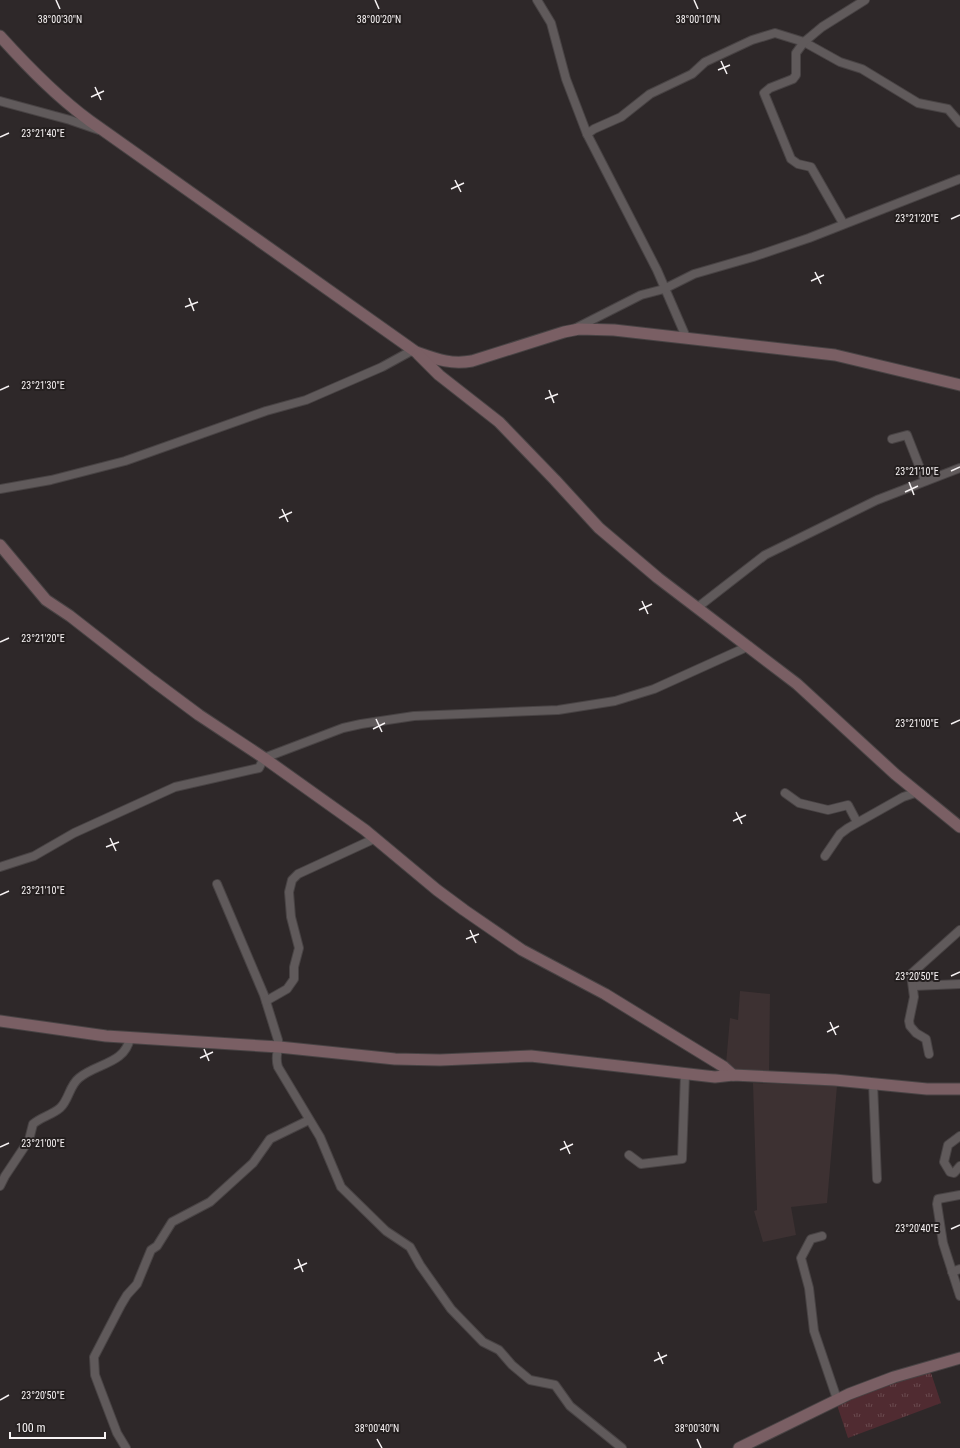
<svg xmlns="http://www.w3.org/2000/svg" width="960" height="1448" viewBox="0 0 960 1448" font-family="'Roboto Condensed',sans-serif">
  <defs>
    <pattern id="grass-tufts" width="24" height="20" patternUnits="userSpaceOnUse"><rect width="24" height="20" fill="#502b31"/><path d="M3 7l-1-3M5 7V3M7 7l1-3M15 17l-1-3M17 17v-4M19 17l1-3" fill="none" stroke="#6a4a4f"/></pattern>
  </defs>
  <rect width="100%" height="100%" fill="#2e2829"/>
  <g fill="#3d3132">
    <path d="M740 991 770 994 769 1075 737 1073 726 1064 730 1018 738 1020Z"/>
    <path d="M753 1083 837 1086 827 1203 791 1207 796 1235 763 1242 754 1211 757 1210Z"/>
  </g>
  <path fill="url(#grass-tufts)" d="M930 1370 941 1403 848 1438 837 1405 866 1393Z"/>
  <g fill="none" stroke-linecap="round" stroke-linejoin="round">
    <g stroke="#484344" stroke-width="10">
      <g id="street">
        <path d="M537 0 551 23 566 79 587 134 657 270 686 337"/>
        <path d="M0 101 70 120 99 130"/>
        <path d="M587 134 594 129 621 117 650 94 692 74 705 62 752 40 775 33 804 42 840 62 862 69 918 103 948 109 960 123"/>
        <path d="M843 223 811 167 798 164 791 159 764 93 770 88 793 79 796 75V53L804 42 822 27 865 0"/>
        <path d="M576 328 641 295 664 289 694 274 753 257 809 238 960 179"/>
        <path d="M892 439 907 435 925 481"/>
        <path d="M0 489 51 480 125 461 266 411 306 400 382 367 413 350"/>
        <path d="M698 607 765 555 877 500 960 468"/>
        <path d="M785 793 799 803 828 810 848 805 857 822"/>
        <path d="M825 856 840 834 848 828 903 797 918 792"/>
        <path d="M0 867 34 856 74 833 175 787 259 768 264 758 343 728 361 724 414 716 558 710 615 701 654 689 749 646"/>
        <path d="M217 884 264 995 278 1040C280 1051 274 1054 278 1067L320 1137 341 1187 386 1231 410 1247 420 1265 451 1309 483 1342 499 1350 512 1365 530 1380 555 1385 570 1406 622 1448"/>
        <path d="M914 986 960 984"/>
        <path d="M266 1001 287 989 294 979V967L299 948 291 917 289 892 292 880 298 874 376 838"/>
        <path d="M929 1054 926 1039 916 1033 910 1026 909 1021 914 997 911 974 960 930"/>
        <path d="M873 1083 877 1179"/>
        <path d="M960 1136 948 1145 944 1162 950 1172 954 1173 960 1166"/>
        <path d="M629 1155 641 1164 682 1159 685 1074"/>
        <path d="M0 1186 5 1176 29 1140 33 1124C41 1117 52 1115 60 1108 69 1100 69 1086 79 1078 97 1063 125 1064 130 1038"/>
        <path d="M960 1195 938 1199 937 1204 943 1243 960 1296"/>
        <path d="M822 1236 811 1239 801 1258 809 1288 814 1331 837 1399"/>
        <path d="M952 1272 960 1269"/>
        <path d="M126 1448 117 1433 101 1391 95 1375 94 1357 121 1305 127 1295 137 1284 151 1250 157 1246 172 1222 210 1202 253 1163 270 1139 309 1120"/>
      </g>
    </g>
    <g stroke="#484344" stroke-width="13">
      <g id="secondary">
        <path d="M0 36C28 67 56 96 90 121L416 352C436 359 451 365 472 361L564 332 579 329 614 330 835 355 960 385"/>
        <path d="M418 354 439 375 499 422 555 480 599 528 658 578 797 684 895 774 960 827"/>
        <path d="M0 545 46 600 70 616 152 680 199 715 264 758 365 830 437 890 464 910 522 950 605 994 724 1067 733 1075"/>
        <path d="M0 1021 106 1036 279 1047 395 1059 440 1060 531 1056 715 1077 733 1075 835 1080 927 1089H960"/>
        <path d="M739 1448 849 1394 894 1377 960 1358"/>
      </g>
    </g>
    <use href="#street" stroke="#605a5b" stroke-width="8"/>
    <use href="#secondary" stroke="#7a5f64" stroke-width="11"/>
  </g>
  <path fill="none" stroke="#f7f3f4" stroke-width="1.5" d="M56 0 60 9M375 0 379 9M694 0 698 9M721 61 727 74M718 70 730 65M95 87 101 100M91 97 104 91M0 137 9 133M455 180 461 192M451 189 464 183M951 219 960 215M815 272 821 284M811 281 824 275M189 298 194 311M185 307 198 302M0 390 9 386M549 390 554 403M545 399 558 394M951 471 960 467M909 482 914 495M905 492 918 486M282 509 288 522M279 518 292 512M642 601 648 614M639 610 652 604M0 642 9 638M376 719 382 732M951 724 960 720M373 729 385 723M736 812 742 824M733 821 746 815M110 838 116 851M106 847 119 842M0 895 9 891M470 930 476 943M466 939 479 934M951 976 960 972M830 1022 836 1035M827 1032 839 1026M204 1049 209 1061M200 1058 213 1052M564 1141 570 1154M0 1147 9 1143M560 1150 573 1144M951 1229 960 1225M298 1259 303 1272M294 1269 307 1263M658 1352 663 1364M654 1361 667 1355M0 1400 9 1395M377 1439 382 1448M697 1439 701 1448"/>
  <g font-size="10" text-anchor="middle" fill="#f7f3f4" stroke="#241f1f" stroke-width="4" stroke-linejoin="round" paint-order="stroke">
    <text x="60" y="23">38°00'30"N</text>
    <text x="379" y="23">38°00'20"N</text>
    <text x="698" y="23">38°00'10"N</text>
    <text x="43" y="137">23°21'40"E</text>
    <text x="917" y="222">23°21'20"E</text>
    <text x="43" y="389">23°21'30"E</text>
    <text x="917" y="475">23°21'10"E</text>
    <text x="43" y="642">23°21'20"E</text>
    <text x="917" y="727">23°21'00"E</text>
    <text x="43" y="894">23°21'10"E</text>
    <text x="917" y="980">23°20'50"E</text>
    <text x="43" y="1147">23°21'00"E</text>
    <text x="917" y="1232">23°20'40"E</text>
    <text x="43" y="1399">23°20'50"E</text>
    <text x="377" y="1432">38°00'40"N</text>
    <text x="697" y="1432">38°00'30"N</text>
  </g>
  <path d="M10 1432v6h95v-6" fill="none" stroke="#f7f3f4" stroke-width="2"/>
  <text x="16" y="1432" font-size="12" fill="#f7f3f4" stroke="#241f1f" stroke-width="3" paint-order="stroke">100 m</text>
</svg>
